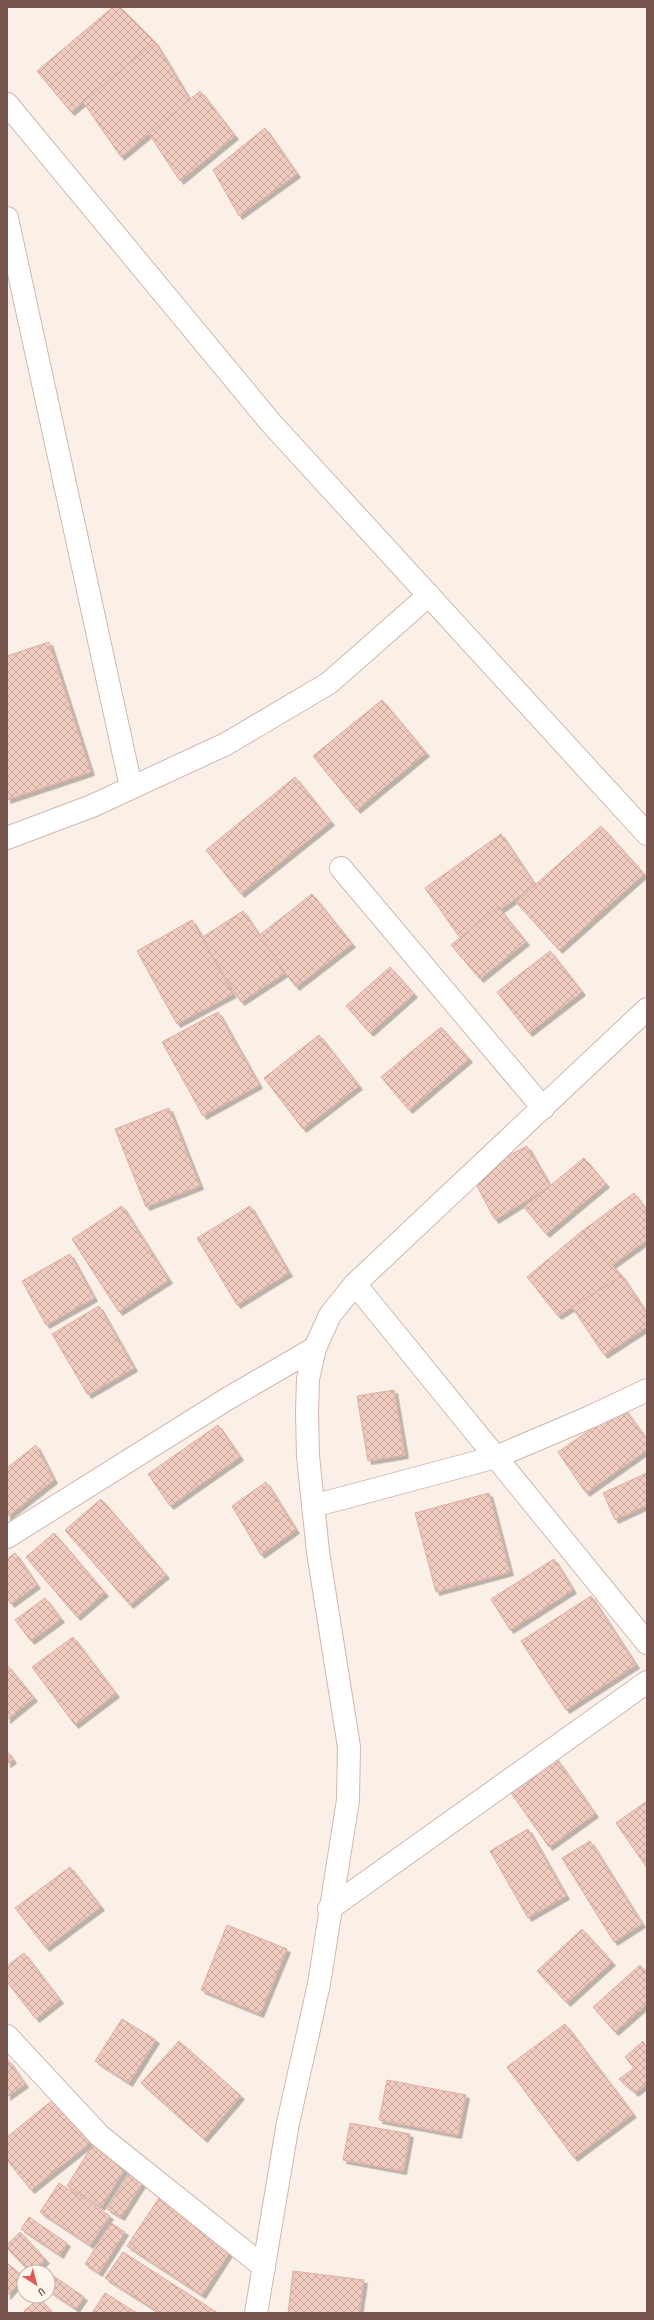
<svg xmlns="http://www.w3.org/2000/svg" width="654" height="2320" viewBox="0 0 654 2320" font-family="'Sofia Sans Condensed',sans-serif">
  <defs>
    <pattern id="building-cross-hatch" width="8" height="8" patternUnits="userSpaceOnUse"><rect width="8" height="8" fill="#efcbc0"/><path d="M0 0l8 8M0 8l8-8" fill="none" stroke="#c6a79e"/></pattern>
    <filter id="shadow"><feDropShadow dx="3.5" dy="3.5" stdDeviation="0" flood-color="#0004"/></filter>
  </defs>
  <rect width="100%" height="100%" fill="#fbf0e7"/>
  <g fill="url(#building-cross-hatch)" stroke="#e1aea1" filter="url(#shadow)">
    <path d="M113 7H120L155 42 71 112 37 71Z"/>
    <path d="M155 42 190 100 121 157 83 102Z"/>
    <path d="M200 91 235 136 180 181 149 134Z"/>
    <path d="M265 128 297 174 239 216 213 170Z"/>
    <path d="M49 642 91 772 7 800V656Z"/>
    <path d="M382 700 426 753 357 810 313 756Z"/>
    <path d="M295 777 331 822 241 894 206 850Z"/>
    <path d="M601 826 644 874 559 950 516 902Z"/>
    <path d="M501 834 535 885 460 938 425 888Z"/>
    <path d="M312 894 352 944 296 987 257 937Z"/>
    <path d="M498 907 526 942 480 979 451 945Z"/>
    <path d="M243 911 285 973 241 1002 201 938Z"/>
    <path d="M192 920 233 994 177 1024 137 951Z"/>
    <path d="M550 951 582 992 529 1033 497 992Z"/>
    <path d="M390 967 414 994 370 1033 346 1006Z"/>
    <path d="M218 1012 259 1085 203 1116 162 1042Z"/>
    <path d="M441 1027 469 1059 409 1110 381 1077Z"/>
    <path d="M319 1035 359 1086 303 1129 264 1078Z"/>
    <path d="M169 1108 200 1186 146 1207 115 1129Z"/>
    <path d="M527 1146 550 1186 495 1220 471 1175Z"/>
    <path d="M584 1158 606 1184 546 1234 524 1207Z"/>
    <path d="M634 1193 647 1211V1240L608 1268 582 1231Z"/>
    <path d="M122 1206 169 1280 119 1312 72 1239Z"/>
    <path d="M250 1206 289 1273 237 1305 197 1238Z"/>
    <path d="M582 1231 622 1276 558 1316 527 1277Z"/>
    <path d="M70 1254 94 1298 46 1325 22 1281Z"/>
    <path d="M622 1276 647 1314V1327L604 1355 572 1307Z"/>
    <path d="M99 1306 134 1368 88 1395 52 1334Z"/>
    <path d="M394 1390 405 1455 368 1461 357 1396Z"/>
    <path d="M623 1407 647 1440V1450L586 1493 558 1452Z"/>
    <path d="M218 1425 240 1457 170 1506 148 1474Z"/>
    <path d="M36 1445 54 1480 7 1517V1468Z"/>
    <path d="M647 1473V1505L615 1520 603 1493Z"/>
    <path d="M266 1482 296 1530 261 1555 232 1506Z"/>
    <path d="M489 1493 510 1572 436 1592 415 1513Z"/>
    <path d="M101 1499 166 1575 130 1605 65 1530Z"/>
    <path d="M54 1533 105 1593 77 1617 26 1557Z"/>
    <path d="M15 1553 37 1585 11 1604 7 1598V1559Z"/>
    <path d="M554 1559 573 1590 510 1630 491 1599Z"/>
    <path d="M591 1596 636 1665 566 1710 521 1641Z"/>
    <path d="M45 1598 61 1619 31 1641 15 1620Z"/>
    <path d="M73 1637 116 1694 75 1725 32 1667Z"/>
    <path d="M7 1665 34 1698 7 1720Z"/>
    <path d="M7 1751 13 1760 7 1764Z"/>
    <path d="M555 1757 595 1814 549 1847 509 1790Z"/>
    <path d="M647 1801V1868L616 1823Z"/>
    <path d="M528 1829 566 1896 528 1918 490 1851Z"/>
    <path d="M590 1841 642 1924 614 1942 562 1858Z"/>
    <path d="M70 1867 101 1907 46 1948 15 1908Z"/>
    <path d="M227 1925 287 1949 260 2014 201 1990Z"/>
    <path d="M582 1929 612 1962 567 2003 537 1971Z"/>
    <path d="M24 1953 60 2000 36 2019 7 1982V1966Z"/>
    <path d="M640 1965 647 1974V2004L615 2032 593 2007Z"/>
    <path d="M122 2019 156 2040 129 2083 95 2061Z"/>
    <path d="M565 2024 633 2114 574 2158 507 2067Z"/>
    <path d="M179 2041 241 2096 204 2139 141 2083Z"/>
    <path d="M643 2041 647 2049V2084L635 2093 619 2079 634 2068 625 2057Z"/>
    <path d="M8 2060 25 2084 7 2097V2061Z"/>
    <path d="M387 2080 466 2095 458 2135 379 2120Z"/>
    <path d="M54 2099 90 2143 31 2190 7 2160V2137Z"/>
    <path d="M350 2123 410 2134 403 2171 343 2160Z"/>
    <path d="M94 2143 128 2164 101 2207 67 2186Z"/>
    <path d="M133 2167 147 2176 121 2217 107 2209Z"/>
    <path d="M59 2183 110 2216 90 2245 40 2212Z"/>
    <path d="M159 2198 233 2247 202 2295 127 2246Z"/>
    <path d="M29 2217 67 2243 60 2255 21 2229Z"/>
    <path d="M111 2223 125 2232 99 2273 85 2264Z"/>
    <path d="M20 2232 46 2260 33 2272H30L7 2248V2245Z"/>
    <path d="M123 2252 218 2313H160L105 2278Z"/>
    <path d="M7 2263 24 2277 7 2296Z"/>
    <path d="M293 2271 364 2280 359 2313H288Z"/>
    <path d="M48 2272 84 2297 76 2309 48 2290Z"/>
    <path d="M105 2293 137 2313H92Z"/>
    <path d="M39 2298 53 2313H26L24 2311Z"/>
  </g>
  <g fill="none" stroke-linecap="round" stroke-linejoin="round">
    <g stroke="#cfb8b1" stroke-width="24">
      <g id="street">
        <path d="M7 104 271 423 647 834"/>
        <path d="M7 218 131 787"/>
        <path d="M7 838 92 806 226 744 329 683 429 595"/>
        <path d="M341 868 543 1108"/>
        <path d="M355 1284 647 1643"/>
        <path d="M313 1506 496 1457 590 1417 647 1390"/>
        <path d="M7 1537 227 1399 315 1348"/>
        <path d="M329 1909 647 1682"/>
        <path d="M7 2036 100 2136 264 2267"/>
      </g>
    </g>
    <g stroke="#d1b7ae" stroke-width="24">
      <path id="secondary" d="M256 2313 288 2123 319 1984 348 1800 349 1747 318 1552 308 1456 307 1413 308 1379 315 1348 330 1315 355 1284 647 1009"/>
    </g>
    <use href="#street" stroke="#fff" stroke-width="22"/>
    <use href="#secondary" stroke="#fff" stroke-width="22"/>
  </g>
  <rect width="654" height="2320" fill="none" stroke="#74544d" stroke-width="16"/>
  <g transform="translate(36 2284) rotate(144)"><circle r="19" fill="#fef5ed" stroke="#c7b5ad"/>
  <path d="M0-3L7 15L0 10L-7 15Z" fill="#df5a53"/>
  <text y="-6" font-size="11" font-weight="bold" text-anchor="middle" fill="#74544d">U</text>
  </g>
</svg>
